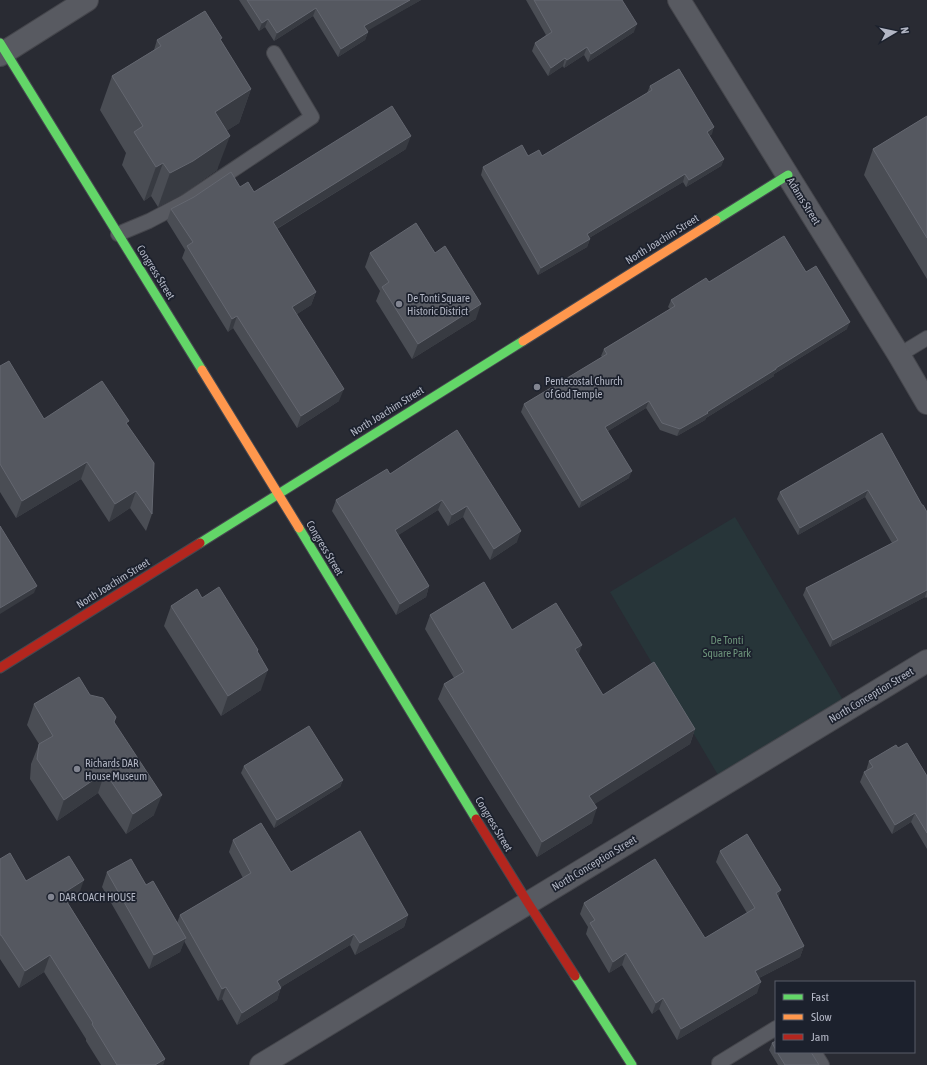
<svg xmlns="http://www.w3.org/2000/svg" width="927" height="1065" viewBox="0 0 927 1065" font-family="'Asap Condensed',sans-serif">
  <rect width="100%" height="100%" fill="#292b33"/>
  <path fill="#273539" d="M735 517 843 700 718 775 610 592Z"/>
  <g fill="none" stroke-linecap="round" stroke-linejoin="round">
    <g stroke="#45464c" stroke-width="16">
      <g id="lane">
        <path d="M118 234 149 221 185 202 312 117 274 53"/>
        <path d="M899 355 927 338"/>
        <path d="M814 1052 822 1065"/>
        <path d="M721 1065 719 1063 776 1028"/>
      </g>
    </g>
    <g stroke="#45464c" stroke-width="24">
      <g id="street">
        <path d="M679 0 899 355 927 403"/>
        <path d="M0 55 87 0"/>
        <path d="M261 1065 927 661"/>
      </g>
    </g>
    <g stroke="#464850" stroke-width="11">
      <g id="fast">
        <path d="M0 43 202 370"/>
        <path d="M716 220 788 175"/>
        <path d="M299 528 476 819"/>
        <path d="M200 543 523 341"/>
        <path d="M575 976 632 1065"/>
      </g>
    </g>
    <g stroke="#464850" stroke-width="11">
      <g id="slow">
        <path d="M523 341 716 220"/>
        <path d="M202 370 299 528"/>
      </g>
    </g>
    <g stroke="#464850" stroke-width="11">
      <g id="jam">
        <path d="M0 668 200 543"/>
        <path d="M476 819 528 903 575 976"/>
      </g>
    </g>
    <use href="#lane" stroke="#585a61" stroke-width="14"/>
    <use href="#street" stroke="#585a61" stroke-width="22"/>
    <use href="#fast" stroke="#63d668" stroke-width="9"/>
    <use href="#slow" stroke="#ff974d" stroke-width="9"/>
    <use href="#jam" stroke="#b3261e" stroke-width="9"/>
  </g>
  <g fill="#4a4d54">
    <path d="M239 0H421L367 30 368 32 365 40 338 57 313 16 274 41 265 27 259 31Z"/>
    <path d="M526 0H622L634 32 588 62 584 55 564 68 563 66 548 76 532 51 535 43 546 35Z"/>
    <path d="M157 40 221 41 251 89 239 123 226 131 217 170 181 195 158 207 151 196 144 201 122 165 126 153 100 110 112 76 154 50Z"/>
    <path d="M650 86 712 134 709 136 724 159 721 166 686 187 683 182 589 238 590 239 587 247 538 275 481 175 483 167 528 156H542L647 93Z"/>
    <path d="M927 116V279L864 175 873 149Z"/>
    <path d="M406 149 277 229 316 292 311 305 297 314 339 401 297 428 233 328 228 332 182 258 185 250 167 221 171 209 240 187 254 192Z"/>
    <path d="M370 253 476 319 412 359 376 301 380 291 365 267Z"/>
    <path d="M806 272 847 329 774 374V376L706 418 705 420 677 436 660 430 646 408 608 431 629 478 579 508 521 412 524 404 602 357 601 356 604 349 670 309 668 307 671 300 709 282Z"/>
    <path d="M0 366 44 419 128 425 152 514 146 531 130 508 109 522 81 479 16 518 0 492Z"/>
    <path d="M457 430 517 542 490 560 463 517 448 526 438 510 398 535 429 586 426 597 396 615 332 511 336 500 390 474Z"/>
    <path d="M882 433 922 505 927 512V597L926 598 925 597 830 647 803 595 806 588 892 543 865 497 798 535 777 499 780 492Z"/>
    <path d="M202 598 257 652 261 690 221 716 164 626 171 606Z"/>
    <path d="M430 615 512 630 579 655 603 695 695 729 690 744 594 804 592 823 537 857 438 699 444 684 454 678 425 629Z"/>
    <path d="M90 695 114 722 154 815 126 834 98 793 57 821 30 779 31 764 39 744 27 725 34 704Z"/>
    <path d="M898 748 927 776V849L911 822 892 834 860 782 864 772 866 771 869 761Z"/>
    <path d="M244 766 343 780 340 787 274 828 241 773Z"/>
    <path d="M233 840 291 872 408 915 404 927 355 955 350 945 281 987 277 1000 237 1025 222 999 218 1001 184 941 180 952 149 969 102 887 107 872 146 885 177 923 180 915 243 878 229 852Z"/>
    <path d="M720 851 778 897 804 946 800 957 759 978 757 993 677 1040 659 1009 652 1014 622 965 609 973 586 934 588 927 580 914 584 903 705 938 747 913 716 862Z"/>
    <path d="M0 859 26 881 78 897 68 903 165 1059 163 1065H101L86 1041V1039L44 972 19 988 0 959Z"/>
    <path d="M776 1041V1052H811L819 1065H778L769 1050 772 1043Z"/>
  </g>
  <g fill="#383b42">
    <path d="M410 0H421L362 34 364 26Z"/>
    <path d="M316 8 313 16 274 41 277 33Z"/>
    <path d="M268 19 265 27 259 31 262 23Z"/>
    <path d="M637 24 634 32 588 62 591 54Z"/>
    <path d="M368 32 365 40 338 57 341 49Z"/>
    <path d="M587 47 584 55 564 68 567 60Z"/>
    <path d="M565 58 563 66 548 76 551 68Z"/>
    <path d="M251 89 239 123 203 146 215 112Z"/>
    <path d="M714 127 712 134 704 139 707 132Z"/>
    <path d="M230 136 217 170 181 195 158 207 170 173Z"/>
    <path d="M411 136 406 149 268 234 273 222Z"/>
    <path d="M724 159 721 166 686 187 689 180Z"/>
    <path d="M163 163 151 196 144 201 156 167Z"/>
    <path d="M685 174 683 182 584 241 587 234Z"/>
    <path d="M590 239 587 247 538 275 541 268Z"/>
    <path d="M316 292 311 305 288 320 292 307Z"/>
    <path d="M481 304 476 319 412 359 418 344Z"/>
    <path d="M237 316 233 328 228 332 232 319Z"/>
    <path d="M850 322 847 329 774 374V376L706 418 705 420 677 436 680 429 776 368Z"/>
    <path d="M344 389 339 401 297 428 301 416Z"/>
    <path d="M649 401 646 408 603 434 605 427Z"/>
    <path d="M87 462 81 479 16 518 22 501Z"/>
    <path d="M632 471 629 478 579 508 582 501Z"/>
    <path d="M868 490 865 497 798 535 800 528Z"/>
    <path d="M136 491 130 508 109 522 115 504Z"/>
    <path d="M442 500 438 510 391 540 395 530Z"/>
    <path d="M467 506 463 517 448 526 452 515Z"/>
    <path d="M521 531 517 542 490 560 494 549Z"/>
    <path d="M37 586 34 593 0 614V608Z"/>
    <path d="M429 586 426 597 396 615 400 604Z"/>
    <path d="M927 590 925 597 830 647 833 640Z"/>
    <path d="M582 645 577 660 575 649Z"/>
    <path d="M268 670 261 690 221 716 228 696Z"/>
    <path d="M695 729 690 744 584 811 589 796Z"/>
    <path d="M105 772 98 793 57 821 64 800Z"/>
    <path d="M343 780 340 787 274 828 277 820Z"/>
    <path d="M162 795 154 815 126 834 133 814Z"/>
    <path d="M597 808 592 823 537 857 542 842Z"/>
    <path d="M915 813 911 822 892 834 895 825Z"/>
    <path d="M84 880 78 897 56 911 62 894Z"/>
    <path d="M781 890 777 901 776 893Z"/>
    <path d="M408 915 404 927 355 955 360 943Z"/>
    <path d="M354 934 350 945 273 992 277 981Z"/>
    <path d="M186 938 180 952 149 969 154 955Z"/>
    <path d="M804 946 800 957 751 982 755 971Z"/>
    <path d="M626 953 622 965 609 973 613 962Z"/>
    <path d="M50 955 44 972 19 988 25 971Z"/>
    <path d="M761 982 757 993 677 1040 681 1029Z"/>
    <path d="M226 987 222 999 218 1001 222 989Z"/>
    <path d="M281 988 277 1000 237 1025 242 1013Z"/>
    <path d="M663 998 659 1009 652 1014 656 1003Z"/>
    <path d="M165 1059 163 1065H155Z"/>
  </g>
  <g fill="#555860" stroke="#646770">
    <path d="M247 0H410L364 26 368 32 341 49 316 8 277 33 268 19 262 23Z"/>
    <path d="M534 0H622L637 24 591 54 587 47 567 60 565 58 551 68 535 43 552 32Z"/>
    <path d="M205 11 222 38 220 39 251 89 215 112 230 136 193 161 170 173 163 163 156 167 134 132 143 126 112 76 161 46 157 40Z"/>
    <path d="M679 69 714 127 707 132 724 159 689 180 685 174 587 234 590 239 541 268 483 167 522 145 528 156 539 150 542 156 652 90 650 86Z"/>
    <path d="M392 106 411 136 273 222 316 292 292 307 344 389 301 416 237 316 232 319 187 246 193 242 171 209 194 197 231 172 240 187 248 182 254 192Z"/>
    <path d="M927 116V238L873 149Z"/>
    <path d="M416 223 435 253 445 246 481 304 418 344 382 287 389 282 370 253Z"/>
    <path d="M784 236 806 272 816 266 850 322 776 368V369L707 412 708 413 680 429 662 423 649 401 605 427 632 471 582 501 524 404 607 354 604 349 675 306 671 300 706 278 709 282Z"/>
    <path d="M9 361 44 419 102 381 129 421 126 423 154 463 152 514 136 491 115 504 87 462 22 501 0 464V366Z"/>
    <path d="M457 430 521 531 494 549 467 506 452 515 442 500 395 530 429 586 400 604 336 500 387 469 390 474Z"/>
    <path d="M882 433 922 505H923L927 512V590L833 640 806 588 898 540 868 490 800 528 780 492Z"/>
    <path d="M0 526 37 586 0 608Z"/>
    <path d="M484 582 512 630 556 603 582 645 575 649 603 695 654 662 695 729 589 796 597 808 542 842 444 684 464 672 430 615Z"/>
    <path d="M219 587 258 650 257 651 268 670 228 696 171 606 197 589 202 598Z"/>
    <path d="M79 677 90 695 103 698 116 717 114 722 162 795 133 814 105 772 64 800 37 759 39 744 53 736 34 704Z"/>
    <path d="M309 726 343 780 277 820 244 766Z"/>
    <path d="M907 743 927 776V833L915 813 895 825 864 772 873 767 869 761 896 745 898 748Z"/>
    <path d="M261 823 291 872 360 831 408 915 360 943 354 934 277 981 281 988 242 1013 226 987 222 989 180 915 251 873 233 840Z"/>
    <path d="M747 834 781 890 776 893 804 946 755 971 761 982 681 1029 663 998 656 1003 626 953 613 962 590 923 595 920 584 903 655 859 705 938 755 908 720 851Z"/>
    <path d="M10 853 26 881 69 856 84 880 62 894 165 1059 155 1065H117L92 1024 93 1023 50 955 25 971 1 935H0V859Z"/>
    <path d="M131 859 146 885 153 881 186 938 154 955 107 872Z"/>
    <path d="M776 1041V1050L772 1043Z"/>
    <path d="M777 1052H811L819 1065H785Z"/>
  </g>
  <g fill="#828591" stroke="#1c212d" stroke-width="1.5">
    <circle cx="399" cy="304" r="4"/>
    <circle cx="537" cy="387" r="4"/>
    <circle cx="77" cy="769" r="4"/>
    <circle cx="51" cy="897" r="4"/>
  </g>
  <g text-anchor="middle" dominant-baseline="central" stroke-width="3.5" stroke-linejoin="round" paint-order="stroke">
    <g font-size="11" fill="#b2b6c4" stroke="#1c212d">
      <text transform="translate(804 201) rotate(58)">Adams Street</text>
      <text transform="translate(662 239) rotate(-32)">North Joachim Street</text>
      <text transform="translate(156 272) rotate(58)">Congress Street</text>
      <text transform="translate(387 411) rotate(-32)">North Joachim Street</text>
      <text transform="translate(325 548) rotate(59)">Congress Street</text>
      <text transform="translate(113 583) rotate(-32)">North Joachim Street</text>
      <text transform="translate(871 695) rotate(-31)">North Conception Street</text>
      <text transform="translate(494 824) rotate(59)">Congress Street</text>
      <text transform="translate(594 863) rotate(-31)">North Conception Street</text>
    </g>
    <g font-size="11" fill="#b2b6c4" stroke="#1c212d" text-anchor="start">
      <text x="407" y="298">De Tonti Square<tspan x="407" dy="13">Historic District</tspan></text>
      <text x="545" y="381">Pentecostal Church<tspan x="545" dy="13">of God Temple</tspan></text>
      <text x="85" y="763">Richards DAR<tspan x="85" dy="13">House Museum</tspan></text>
      <text x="59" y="897">DAR COACH HOUSE</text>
    </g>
    <g font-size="11" fill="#6c937a" stroke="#1c212d">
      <text x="727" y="640">De Tonti<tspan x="727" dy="13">Square Park</tspan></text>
    </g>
  </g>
  <rect x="775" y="981" width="140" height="72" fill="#1c212d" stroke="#585d69"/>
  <rect x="783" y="994" width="20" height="6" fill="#63d668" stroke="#585d69"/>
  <text x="811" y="1001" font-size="12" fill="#b2b6c4">Fast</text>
  <rect x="783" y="1014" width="20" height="6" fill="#ff974d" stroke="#585d69"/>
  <text x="811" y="1021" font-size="12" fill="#b2b6c4">Slow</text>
  <rect x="783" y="1034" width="20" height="6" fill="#b3261e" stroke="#585d69"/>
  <text x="811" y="1041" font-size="12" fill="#b2b6c4">Jam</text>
  <g transform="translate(895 32) rotate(81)" stroke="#1c212d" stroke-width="3" paint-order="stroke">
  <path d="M0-3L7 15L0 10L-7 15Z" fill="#b2b6c4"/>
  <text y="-6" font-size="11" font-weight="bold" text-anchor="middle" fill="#b2b6c4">N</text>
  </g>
</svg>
